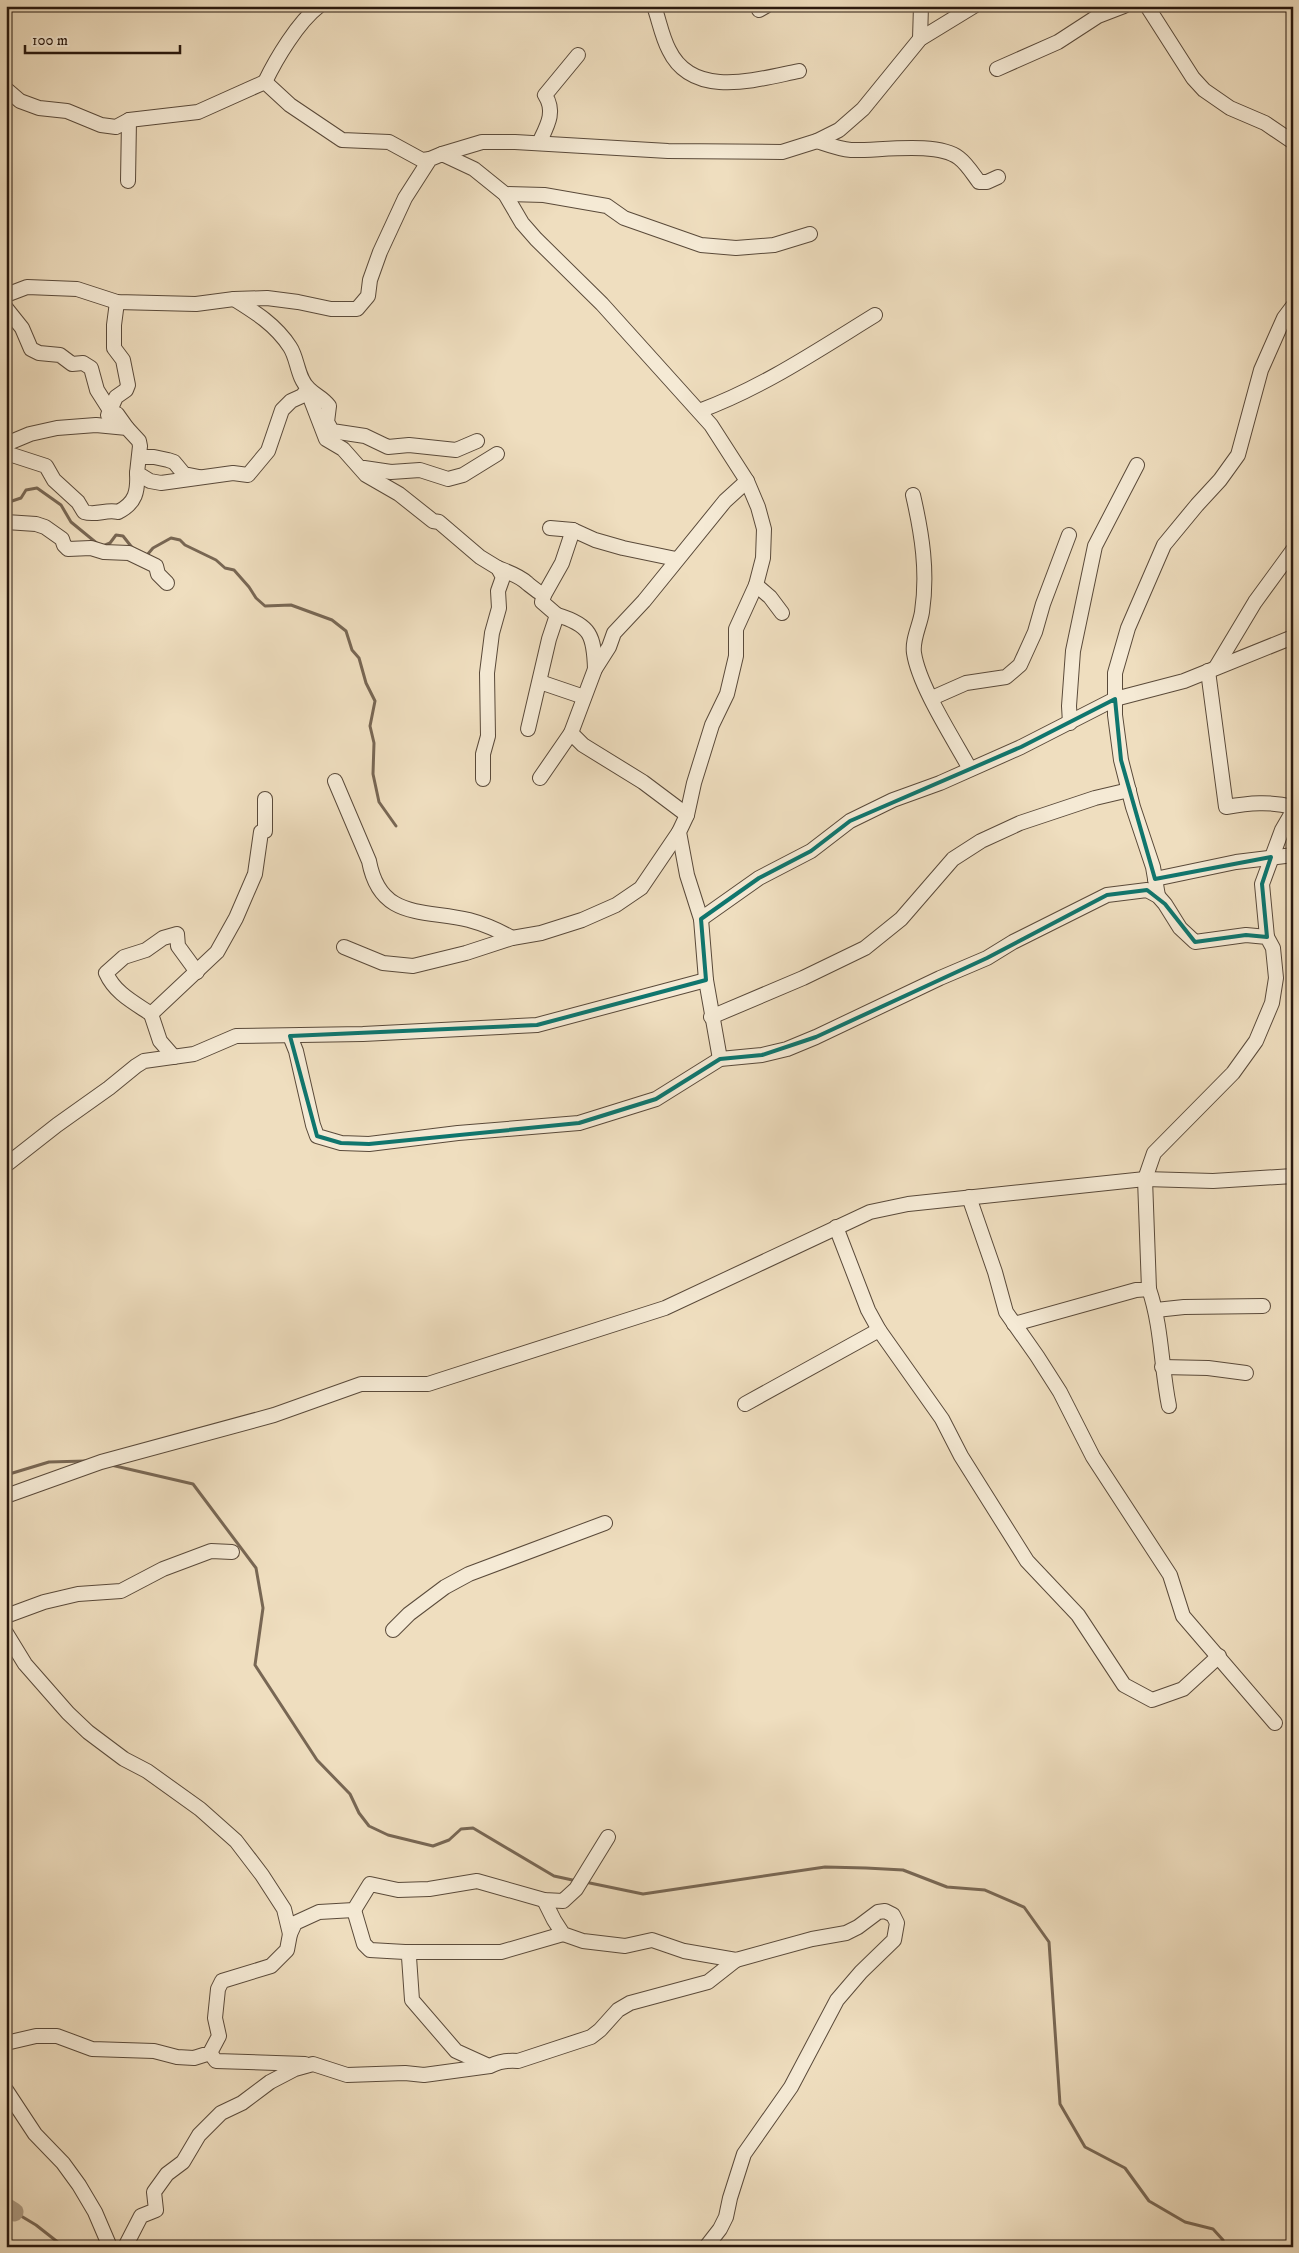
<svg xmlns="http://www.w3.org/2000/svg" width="1299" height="2253" viewBox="0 0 1299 2253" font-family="'IM FELL DW Pica',serif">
  <rect width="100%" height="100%" fill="#efdebf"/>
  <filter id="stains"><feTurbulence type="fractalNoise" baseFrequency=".004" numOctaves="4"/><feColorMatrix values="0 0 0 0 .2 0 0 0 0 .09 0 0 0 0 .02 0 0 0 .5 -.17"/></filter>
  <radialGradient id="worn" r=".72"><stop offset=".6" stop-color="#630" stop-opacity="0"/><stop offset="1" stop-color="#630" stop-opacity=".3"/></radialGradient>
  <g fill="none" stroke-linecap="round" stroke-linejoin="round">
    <g stroke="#786754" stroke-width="3">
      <path d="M6 503 21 498 26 490 37 488 61 505 71 522 99 545 103 546 110 543 116 535 123 536 134 550"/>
      <path d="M144 555H147L153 548 171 538 180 540 185 545 216 560 225 568 234 570 249 587 256 598 265 606 291 605 332 620 346 631 352 650 359 658 366 683 375 701 370 726 374 743 373 774 379 802 396 826"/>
      <path d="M111 1465 193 1484 256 1568 263 1608 255 1665 317 1760 350 1794 359 1813 369 1826 388 1835 433 1846 449 1840 461 1829 473 1828 554 1876 577 1881"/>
      <path d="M6 1475 49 1462 85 1461"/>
      <path d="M585 1882 643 1894 825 1867 866 1868 903 1870 947 1887 985 1890 1024 1907 1049 1942 1060 2104 1085 2147 1125 2168 1149 2201 1185 2222 1213 2229 1223 2240 1224 2247"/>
      <path d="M6 2207 36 2225 64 2247"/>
    </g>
    <path stroke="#ac9b83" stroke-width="19" d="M6 2207 14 2212"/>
    <g stroke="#5a4a3a" stroke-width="16">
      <g id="minor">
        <path d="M654 6C659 20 662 37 669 50 693 100 758 79 799 71"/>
        <path d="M1147 6 1193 78 1204 90 1230 108 1265 123 1293 142"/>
        <path d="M759 10 766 6"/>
        <path d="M920 39 921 6"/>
        <path d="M997 69 1058 42 1098 16 1124 6"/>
        <path d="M265 82C276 59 298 22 319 6"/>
        <path d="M6 89 20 101 39 108 67 111 101 125 116 127 129 120 198 112 265 82 290 105 342 140 389 142 422 160 430 159"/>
        <path d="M817 141C829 145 839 149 851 150 878 151 937 141 959 158 967 164 973 174 979 182H987L998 177"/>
        <path d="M539 143C547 126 556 112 545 95L578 55"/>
        <path d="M442 154 482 142H515L668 151 782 152 817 141 839 130 863 109 920 39 974 6"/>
        <path d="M128 181 129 120"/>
        <path d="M505 194 544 195 607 206 624 218 701 245 736 248 774 245 810 234"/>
        <path d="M6 295 27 287 77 289 117 302 196 304 234 299 267 298 298 302 331 309H357L368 296 370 280 380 252 405 198 430 159 442 154 474 169 505 194 522 223 536 239 602 304 711 425 747 481 758 507 764 529 763 558 756 585 736 629V656L727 694 712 725 694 783 687 815 679 832 687 875 701 919 706 980 720 1059"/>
        <path d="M234 299C255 312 276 325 290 347 298 359 297 378 309 389 316 396 322 397 329 406L327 422 332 431 365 436 388 447 409 445 456 450 477 441"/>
        <path d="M6 308 22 328 31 349 39 353 60 355 72 364 83 363 91 368 97 390 111 412 117 414 127 428"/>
        <path d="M308 389 311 400 326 439 343 449 366 475 399 494 433 521 439 522 480 557 498 568 503 577 498 591 499 608 492 633 487 673 488 736 483 754V779"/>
        <path d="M699 411C762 388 818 350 875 315"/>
        <path d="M108 415 116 397 126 390 128 385 123 360 114 348V325L117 302"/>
        <path d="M6 444 30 434 57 428 96 425 127 428 139 441 140 446 137 473 150 481 161 483 233 473 248 475 268 451 282 410 291 401 302 396 308 389"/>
        <path d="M6 453 46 466 54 480 78 502 84 512C96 516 106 509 118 512 136 503 138 491 137 473"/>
        <path d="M140 457H154L168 460 174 462 184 474 199 477"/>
        <path d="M364 468 391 472 420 470 448 479 463 475 497 454"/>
        <path d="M913 495C922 534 928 572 922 612 920 625 912 640 914 653 919 686 953 738 970 769"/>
        <path d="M6 522 36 524 45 527 62 539 64 545 68 549 91 548 104 552 129 553 156 566 158 574 167 583"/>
        <path d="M550 528 573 530 595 540 623 548 676 559"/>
        <path d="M498 568C508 572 520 576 527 583 533 588 536 591 544 595"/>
        <path d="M756 585 770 597 782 613"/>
        <path d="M557 615C591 625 594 636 595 669"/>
        <path d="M1216 667 1255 602 1293 550"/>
        <path d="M1208 671 1226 807C1249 803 1270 801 1293 807"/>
        <path d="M540 682 584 697"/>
        <path d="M932 698 966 683 1006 677 1020 665 1035 632 1043 604 1069 535"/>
        <path d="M1070 723 1069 706 1073 651 1095 546 1137 465"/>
        <path d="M528 729 549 639 557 615 542 602 544 595 562 563 573 530"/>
        <path d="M571 733 583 745 643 782 687 815"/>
        <path d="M540 778 571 733 595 669 609 647 614 633 644 601 725 501 747 481"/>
        <path d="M335 781 369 861C380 920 423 909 469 920 484 924 498 930 512 938"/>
        <path d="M1155 879 1236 862 1293 855"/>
        <path d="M1158 896 1153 867 1133 807 1121 760 1115 715V673L1128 628 1164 545 1197 505 1220 480 1238 455 1261 370 1284 318 1293 306"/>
        <path d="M701 919 759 878 811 851 850 821 893 800 940 783 1021 747 1115 699 1184 681 1293 637"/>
        <path d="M1267 937 1262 884 1282 830 1293 811"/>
        <path d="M344 947 383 963 413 966 466 953 512 938 541 933 582 920 616 905 641 888 679 832"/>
        <path d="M151 1014C133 1002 115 993 106 973L124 957 146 950 163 938 177 934 178 946 197 972"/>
        <path d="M711 1017 803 978 865 948 901 919 953 859 981 841 1020 823 1095 798 1129 790"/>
        <path d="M290 1036 296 1051 313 1125 317 1136 341 1143 369 1144 458 1133 579 1123 656 1099 720 1059 762 1055 787 1049 816 1037 940 978 987 958 1013 942 1107 895 1147 890 1158 896 1165 904 1180 928 1195 942 1246 935 1267 937 1273 948 1276 978 1272 1003 1256 1041 1233 1073 1154 1153 1145 1179 1149 1289 1136 1290 1014 1324"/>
        <path d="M174 1057 160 1041 151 1014 217 952 236 918 255 874 261 832 265 831V799"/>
        <path d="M6 1165 57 1125 109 1088 136 1066 144 1061 194 1054 236 1036 363 1034 537 1025 706 980"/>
        <path d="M969 1197 995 1272 1006 1312 1037 1356 1060 1392 1093 1457 1170 1575 1183 1616 1275 1723"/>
        <path d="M836 1227 868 1310 879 1330 942 1419 961 1456 1027 1561 1078 1615 1124 1685 1152 1700 1183 1689 1219 1656"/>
        <path d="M1149 1289C1162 1327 1161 1367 1169 1406"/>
        <path d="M1156 1310 1184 1307 1263 1306"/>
        <path d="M1162 1367 1208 1368 1246 1373"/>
        <path d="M745 1404 879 1330"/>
        <path d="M6 1496 101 1462 274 1415 361 1384H428L665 1308 870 1212 908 1204 1145 1179 1213 1181 1293 1176"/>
        <path d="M6 1616 44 1602 78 1594 121 1591 163 1569 211 1551 232 1552"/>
        <path d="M393 1630 409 1614 445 1587 469 1574 605 1523"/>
        <path d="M6 1633 25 1664 68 1713 88 1732 124 1759 147 1771 200 1809 236 1841 262 1875 284 1909 290 1934"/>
        <path d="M544 1900 554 1920 563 1934 583 1941 625 1946 652 1940 684 1951 736 1960 812 1939 846 1933 858 1927 878 1912 885 1911 893 1915 897 1923 894 1940 861 1972 837 2000 791 2087 744 2154 730 2198 726 2217 720 2229 706 2247"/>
        <path d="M354 1910 364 1944 370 1950 405 1952 409 1957 412 2000 456 2051 489 2066"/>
        <path d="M405 1952H501L563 1934"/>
        <path d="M6 2043 36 2036H57L92 2049 154 2051 177 2057 194 2058 210 2053 219 2036 215 2018 218 1989 222 1981 271 1966 287 1950 290 1934 295 1923 319 1912 354 1910 370 1884 398 1890 429 1889 477 1881 544 1900 563 1901 576 1889 608 1837"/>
        <path d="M210 2053 216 2061 305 2064"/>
        <path d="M6 2090 35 2134 63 2163 79 2185 95 2212 110 2247"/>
        <path d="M125 2247 141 2216 156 2210 154 2192 167 2174 183 2162 199 2135 221 2113 242 2103 270 2082 295 2069 313 2064 347 2075 405 2073 424 2075 490 2066C500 2061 508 2060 518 2061L591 2037 600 2030 618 2010 630 2003 708 1982 736 1960"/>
      </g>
    </g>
    <use href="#minor" stroke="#f5ead5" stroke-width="14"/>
  </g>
  <path fill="none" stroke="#0f766e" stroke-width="4" stroke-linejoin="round" d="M1115 699 1121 760 1155 879 1271 857 1262 884 1267 937 1246 935 1195 942 1165 904 1147 890 1107 895 987 958 816 1037 762 1055 720 1059 656 1099 579 1123 369 1144 341 1143 317 1136 290 1036 537 1025 706 980 701 919 759 878 811 851 850 821 1021 747Z"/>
  <rect width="1299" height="2253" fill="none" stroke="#efdebf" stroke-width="25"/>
  <rect x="8" y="8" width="1284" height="2238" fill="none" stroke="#29180e" stroke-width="2.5"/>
  <rect x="12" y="12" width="1274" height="2228" fill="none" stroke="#29180e"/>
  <path d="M25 45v8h155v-8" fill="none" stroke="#29180e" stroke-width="2.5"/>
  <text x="32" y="45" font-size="15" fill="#29180e" stroke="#f5ead5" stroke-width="4" paint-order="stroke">100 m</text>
  <rect width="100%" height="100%" filter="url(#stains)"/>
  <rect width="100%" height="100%" fill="url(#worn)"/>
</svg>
